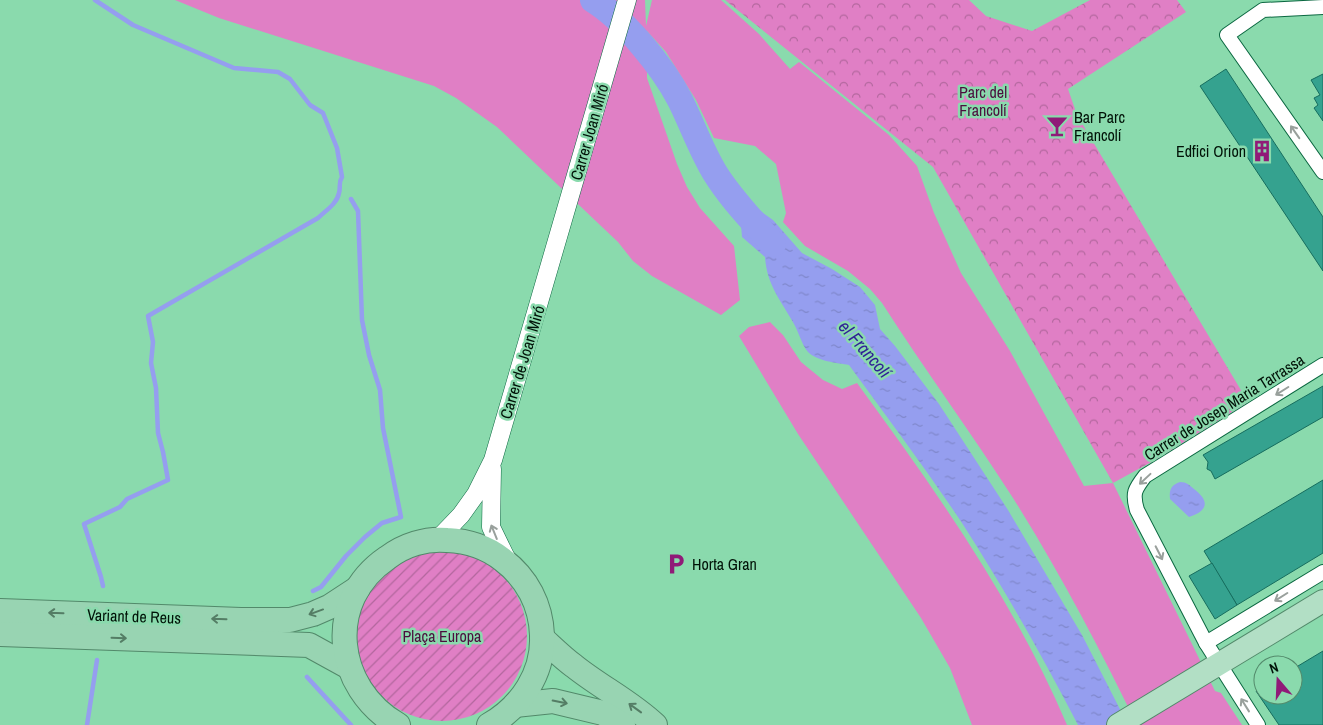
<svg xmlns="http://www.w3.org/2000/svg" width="1323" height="725" viewBox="0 0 1323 725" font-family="'Archivo Narrow',sans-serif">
  <defs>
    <pattern id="forest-crowns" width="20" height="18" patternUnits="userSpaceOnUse" patternTransform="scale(1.25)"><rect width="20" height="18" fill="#e07fc5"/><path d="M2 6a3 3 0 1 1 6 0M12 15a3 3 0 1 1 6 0" fill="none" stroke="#b3679e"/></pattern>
    <pattern id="garden-furrows" width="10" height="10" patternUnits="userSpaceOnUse" patternTransform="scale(1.25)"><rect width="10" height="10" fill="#e07fc5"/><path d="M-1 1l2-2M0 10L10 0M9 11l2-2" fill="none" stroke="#b3679e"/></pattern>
    <pattern id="water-ripples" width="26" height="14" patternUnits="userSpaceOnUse" patternTransform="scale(1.25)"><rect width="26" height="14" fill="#959eef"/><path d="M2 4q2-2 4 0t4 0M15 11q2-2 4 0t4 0" fill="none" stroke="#7f87cb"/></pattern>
  </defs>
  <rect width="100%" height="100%" fill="#8adaad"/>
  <g fill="#e07fc5">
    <path d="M175 0H645L646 26 652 0H721L759 34 790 69 799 62 889 135 917 166 934 213 961 273 1010 351 1084 486 1113 483 1215 691 1221 693 1242 725H1137C1099 647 1059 571 1013 498 971 432 924 369 882 303L870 289 848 271 805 246 783 222 786 213 776 164 755 146 714 138 696 100 666 52 647 31V78L677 164 687 187 700 208 734 246 740 300 721 315 652 276 633 261 618 242 600 225 497 127 456 98 434 86 219 18Z"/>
    <path d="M770 322 783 335 801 362 823 380 842 389 857 383C936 491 1014 601 1067 725H972L950 668 921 618 798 434 739 336 749 327Z"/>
  </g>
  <path fill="url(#forest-crowns)" d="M725 0H969L986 16 1032 31 1090 0H1177L1186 12 1068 89 1077 115 1248 402 1155 460 1113 483 933 167Z"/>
  <circle fill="url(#garden-furrows)" cx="442" cy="636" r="85"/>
  <g fill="url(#water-ripples)">
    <path d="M759 210 773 220 802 253 832 269 860 287 875 305 880 329 895 346 939 404 1008 510 1082 635 1128 725H1078C1042 656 1004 588 962 523 926 469 887 417 849 365 838 363 816 361 808 352 802 345 799 333 794 324 781 300 767 286 765 257L742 237 741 225Z"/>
    <path d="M1180 482C1187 482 1189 485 1194 489 1210 501 1208 511 1189 517L1170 499C1169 490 1171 485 1180 482Z"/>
  </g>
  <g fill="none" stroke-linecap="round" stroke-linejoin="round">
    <g stroke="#959eef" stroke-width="4.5">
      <path d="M95 0 133 25 234 68 278 72 290 79 310 105 323 113 337 148 342 177C338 183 341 187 339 193 337 204 325 211 318 218L148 316 153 342 151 363 156 388 158 433 163 452 168 480 127 499 120 507 84 524 101 577 103 586"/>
      <path d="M313 591 321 587 346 556 365 537 382 523 401 517 383 428 380 390 369 355 362 320 358 211 351 199"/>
      <path d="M307 677 351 725"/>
      <path d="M87 725 97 660"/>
    </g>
    <path stroke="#959eef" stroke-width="26" d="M593 0C624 19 663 67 680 100 692 124 701 150 715 173 731 199 753 221 773 244"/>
  </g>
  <g fill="#35a28f" stroke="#166d5e">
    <path d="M1226 69 1323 217V271L1200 86Z"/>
    <path d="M1323 74V121L1314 108 1318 105 1314 98 1320 95 1311 80Z"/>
    <path d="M1323 386V417L1215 479 1211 471 1207 469 1208 462 1203 455Z"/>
    <path d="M1323 480V553L1237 605 1204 551Z"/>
    <path d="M1212 563 1237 605 1215 619 1189 576Z"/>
    <path d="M1323 651V725H1279L1256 691 1263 687V695H1293V669Z"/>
  </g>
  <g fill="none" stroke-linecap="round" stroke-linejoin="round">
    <g stroke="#0b6841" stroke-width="16">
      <g id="minor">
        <path d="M1323 7 1263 10 1227 35 1323 172"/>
        <path d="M1206 643 1323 572"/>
        <path d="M1258 725 1206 643 1137 510C1132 493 1135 489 1145 476L1323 365"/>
      </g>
    </g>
    <g stroke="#0b6841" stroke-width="19">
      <g id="tertiary">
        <path d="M492 469 491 527 509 564"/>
        <path d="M438 539 461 515 476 494 493 460 627 0"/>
      </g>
    </g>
    <g stroke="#52896a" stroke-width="24">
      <path id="primary" d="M1118 725 1323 601"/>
    </g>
    <g stroke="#52896a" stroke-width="26">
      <g id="trunk">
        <path d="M0 611 241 620H290L313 614 329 607 358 588"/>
        <path d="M0 634 309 645 349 667"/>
        <path d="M542 638C553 648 563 658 574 666 600 687 631 702 655 725"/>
        <path d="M515 705 553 701 603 713 623 725"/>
        <path d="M398 725C334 688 324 601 387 558 404 545 426 538 447 540 468 541 487 547 503 560 527 578 541 605 542 635 544 673 521 707 489 725"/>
      </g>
    </g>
    <use href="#minor" stroke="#fff" stroke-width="14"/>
    <use href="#tertiary" stroke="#fff" stroke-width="18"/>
    <use href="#primary" stroke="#b2dfc5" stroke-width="22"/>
    <use href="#trunk" stroke="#98d4b2" stroke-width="24"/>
  </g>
  <defs><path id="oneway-shaft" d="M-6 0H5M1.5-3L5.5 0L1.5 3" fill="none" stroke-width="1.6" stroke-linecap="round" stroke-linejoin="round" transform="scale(1.25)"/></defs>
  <g stroke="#99a09c">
    <use href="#oneway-shaft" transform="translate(1295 132) rotate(-125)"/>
    <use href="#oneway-shaft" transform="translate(1282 391) rotate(148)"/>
    <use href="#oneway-shaft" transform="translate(1145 479) rotate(137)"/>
    <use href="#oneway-shaft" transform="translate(494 532) rotate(-112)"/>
    <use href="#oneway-shaft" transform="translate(1159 553) rotate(63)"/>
    <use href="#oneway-shaft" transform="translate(1281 597) rotate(148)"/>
    <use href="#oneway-shaft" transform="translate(1245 705) rotate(-122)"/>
  </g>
  <g stroke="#547d65">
    <use href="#oneway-shaft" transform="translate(316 612) rotate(160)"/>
    <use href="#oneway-shaft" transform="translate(56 613) rotate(-178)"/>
    <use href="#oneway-shaft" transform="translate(219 619) rotate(-178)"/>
    <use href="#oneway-shaft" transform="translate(119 638) rotate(2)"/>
    <use href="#oneway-shaft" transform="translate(560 702) rotate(11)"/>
    <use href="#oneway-shaft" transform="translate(635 708) rotate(-144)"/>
  </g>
  <defs>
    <g id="bar-bare" transform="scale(1.725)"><path d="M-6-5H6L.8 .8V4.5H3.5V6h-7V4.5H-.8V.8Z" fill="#901a78" stroke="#8adaad" stroke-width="2.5" paint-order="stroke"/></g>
    <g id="building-bare" transform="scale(1.725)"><path d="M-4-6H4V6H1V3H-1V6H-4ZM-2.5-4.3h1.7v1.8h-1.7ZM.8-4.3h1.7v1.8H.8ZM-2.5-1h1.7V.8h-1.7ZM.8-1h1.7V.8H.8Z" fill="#901a78" stroke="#8adaad" stroke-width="2.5" paint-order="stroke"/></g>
    <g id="parking-bare" transform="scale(1.725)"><path d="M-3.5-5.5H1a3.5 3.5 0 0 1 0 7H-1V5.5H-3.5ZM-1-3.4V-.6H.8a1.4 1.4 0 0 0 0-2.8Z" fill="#901a78" stroke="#8adaad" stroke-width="2.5" paint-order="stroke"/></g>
  </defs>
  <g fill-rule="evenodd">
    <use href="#bar-bare" x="1057" y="126"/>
    <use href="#building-bare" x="1262" y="151"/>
    <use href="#parking-bare" x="676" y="564"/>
  </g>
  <g text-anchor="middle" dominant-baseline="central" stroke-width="5" stroke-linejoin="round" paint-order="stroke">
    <g font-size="16" fill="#4b0f3e" stroke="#8adaad">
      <text x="983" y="92">Parc del<tspan x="983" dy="18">Francolí</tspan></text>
      <text x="442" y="636">Plaça Europa</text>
    </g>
    <g font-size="16" fill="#001207" stroke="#8adaad" text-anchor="start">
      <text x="1074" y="117">Bar Parc<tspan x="1074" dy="18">Francolí</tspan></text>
      <text x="1246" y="151" text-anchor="end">Edfici Orion</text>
      <text x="692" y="564">Horta Gran</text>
    </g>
    <g font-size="16" fill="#001207" stroke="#8adaad">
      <text transform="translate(589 132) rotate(-74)">Carrer Joan Miró</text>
      <text transform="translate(522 362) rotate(-73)">Carrer de Joan Miró</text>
      <text transform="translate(1224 407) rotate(-32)">Carrer de Josep Maria Tarrassa</text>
      <text transform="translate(134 616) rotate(2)">Variant de Reus</text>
    </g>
    <g font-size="18" font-style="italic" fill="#302196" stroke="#8adaad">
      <text transform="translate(865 349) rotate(49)">el Francolí</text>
    </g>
  </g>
  <g transform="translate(1278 680) rotate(341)"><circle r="24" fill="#8adaad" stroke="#538a6b"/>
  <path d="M0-4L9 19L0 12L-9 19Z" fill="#901a78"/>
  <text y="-8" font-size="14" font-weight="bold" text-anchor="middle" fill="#001207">N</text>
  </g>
</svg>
